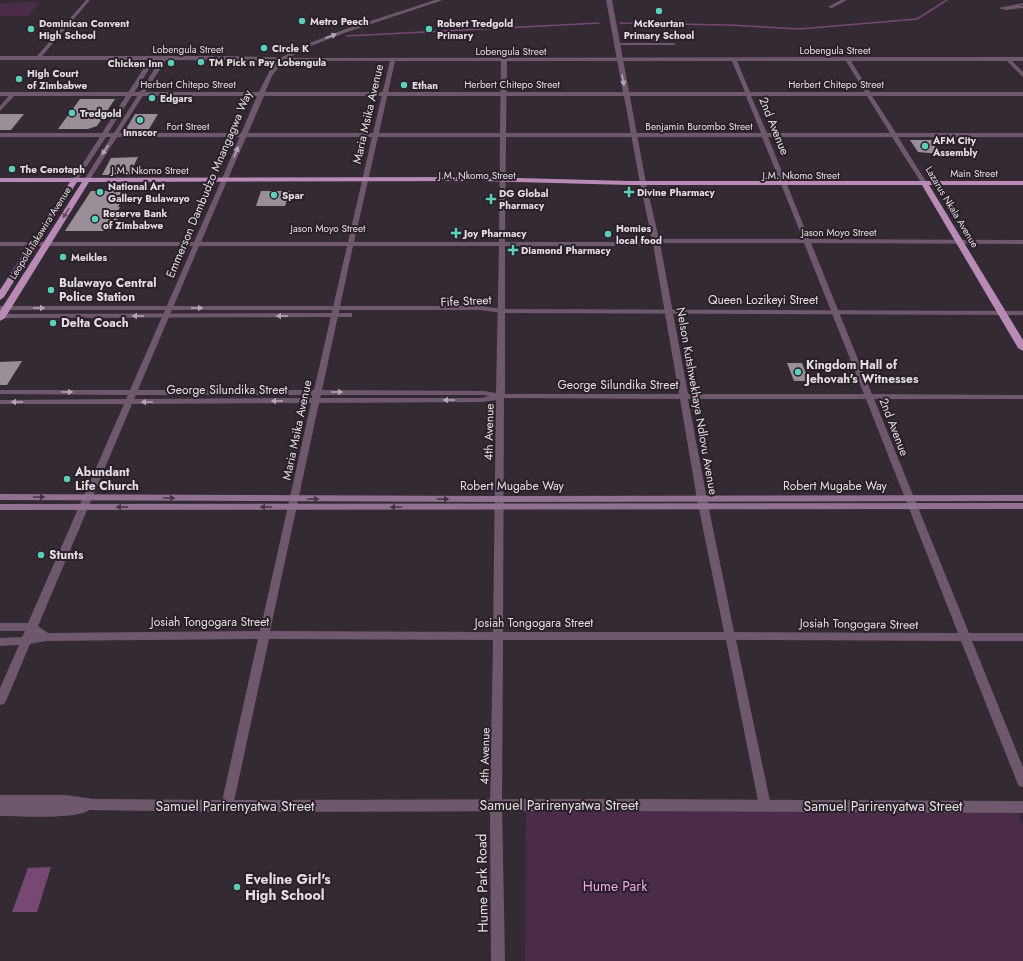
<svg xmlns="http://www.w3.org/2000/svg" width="1023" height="961" viewBox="0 0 1023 961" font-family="Jost,sans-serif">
  <rect width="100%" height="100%" fill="#332a33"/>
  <g fill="#4a2c48">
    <path d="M40 2 28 16H0V3Z"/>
    <path d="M526 810 1018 813 1023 826V961H525Z"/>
  </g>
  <path fill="#784875" d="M51 867 37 912H12L28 868Z"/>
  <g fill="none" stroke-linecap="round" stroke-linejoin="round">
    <g stroke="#784875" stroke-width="1.5">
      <path d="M620 23 729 25 799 29 917 19 947 0"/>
      <path d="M347 36 599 23"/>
    </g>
  </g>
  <g fill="#9a8f99">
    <path d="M80 99H115L97 126 88 129H58Z"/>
    <path d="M0 114H24L11 130H0Z"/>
    <path d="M135 114H158L149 129H126Z"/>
    <path d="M910 140H931L940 154 918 152Z"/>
    <path d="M138 157 129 175H102L111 158Z"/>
    <path d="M91 191H127L118 207H120L118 211H122L111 231H65Z"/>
    <path d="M261 191H290L285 206H256Z"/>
    <path d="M22 361 7 385H0V362Z"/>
    <path d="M787 363H802L809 381H794Z"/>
  </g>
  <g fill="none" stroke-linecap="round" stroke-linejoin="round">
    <g fill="#6e596c" fill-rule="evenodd">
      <path d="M86 0H90L42 56H223L304 58 1023 57V61H1012L1023 72V77L1007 61H851L870 92H1023V96H872L896 133H1023V137H898L927 183 926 184H922L892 137H768L809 239 1023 240V244L811 243 872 394 1023 395V399H874L969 633H1023V641H972L1023 767V787L1019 786 1017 782 961 641 736 640 771 806 769 810 765 811 761 810 759 806 726 640H503L502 805 505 961H491L490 805 493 640 269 639 233 806 231 810 227 811 223 810 221 806 258 639 46 641 30 644 6 701 4 704 0 705V688L19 645 0 646V638L22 637 25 631H0V623H28L124 404H0V400L126 399 128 395 0 394V390H130L193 246H0V242H194L218 188 221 186 224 188 201 242H348L372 137H117L89 181H85L84 180 111 137H106L77 181H73L72 180 100 137H0V133H102L149 60H0V56H37ZM155 60H160L114 133H108ZM166 60 390 61 373 133H119ZM395 61H501L500 133H379ZM507 61H732L745 92H625L622 94 625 96H746L761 133H506ZM737 61H846L865 92H750ZM751 96H867L890 133H767ZM378 137H500L499 242H354ZM506 137H762L803 239H659L646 183 643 181 640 183 652 240 638 242H505ZM660 243H804L864 394H688ZM653 244 679 394H505V246H638ZM199 246H347L314 390H138ZM353 246H499L496 393 484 391 322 390ZM136 395H312V398L134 399ZM321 395H484L489 396 482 398H320ZM504 398 680 399 697 499 724 632H503ZM688 399H866L958 633 734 632 707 499ZM496 400 493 632 270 631 319 403 482 402ZM311 403 260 631 48 633 38 626 132 404Z"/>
      <path d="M841 0H847L832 8 828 7Z"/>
      <path d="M1023 3V5L1019 6H1023V8L1006 10 998 8Z"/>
      <path d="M617 43H674L676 44 674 45H615V44Z"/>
      <path d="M11 93 16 94 0 111V106Z"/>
    </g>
    <g fill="#6e596c" fill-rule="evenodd">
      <path d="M435 0H443L347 32 311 46 284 60 272 76 265 92H623L606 0H612L646 183 645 184 640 183 624 96H264L224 188 221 190 218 188 257 96H0V92H259L272 66 280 58 307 44 343 30Z"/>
      <path d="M0 306H481L502 309 1023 311V315L502 313 481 310H0Z"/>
      <path d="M349 313H352V317L0 318V314Z"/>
      <path d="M0 795H65L94 799 227 800 632 799 1023 801V813L632 811 227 812 89 810C75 820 19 816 0 816Z"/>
    </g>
    <g fill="#927090" fill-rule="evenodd">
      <path d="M0 494 500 496 1023 495V501L500 502 0 500Z"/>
      <path d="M1023 503V509L0 510V504Z"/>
    </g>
    <path fill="#ba8ab7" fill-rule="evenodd" d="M483 177 629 181H1023V185H929L1023 340V351L1018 348 922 185H629L483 181 89 182 5 318 0 321V311L82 182H77L4 297 0 300V290L70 182H0V178Z"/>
  </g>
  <defs><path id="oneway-solid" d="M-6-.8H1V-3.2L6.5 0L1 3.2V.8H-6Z"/></defs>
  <g fill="#b4a8b3">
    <use href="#oneway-solid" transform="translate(331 36) rotate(-20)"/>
    <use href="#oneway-solid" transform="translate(623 80) rotate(80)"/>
    <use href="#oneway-solid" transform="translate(105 150) rotate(124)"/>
    <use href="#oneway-solid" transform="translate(236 152) rotate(-67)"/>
    <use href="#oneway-solid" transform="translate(39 308)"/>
    <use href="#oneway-solid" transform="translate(197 308)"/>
    <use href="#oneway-solid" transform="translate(138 316) rotate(180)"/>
    <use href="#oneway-solid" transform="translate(282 316) rotate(180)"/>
    <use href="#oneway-solid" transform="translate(67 392)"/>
    <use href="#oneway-solid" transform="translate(337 392)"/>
    <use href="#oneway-solid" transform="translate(449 400) rotate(180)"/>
    <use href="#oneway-solid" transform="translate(277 401) rotate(180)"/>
    <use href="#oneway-solid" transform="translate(17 402) rotate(-180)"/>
    <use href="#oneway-solid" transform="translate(147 402) rotate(180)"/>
  </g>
  <use fill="#634a62" href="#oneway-solid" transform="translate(66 213) rotate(122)"/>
  <g fill="#433443">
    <use href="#oneway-solid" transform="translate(39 497)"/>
    <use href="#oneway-solid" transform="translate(169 498)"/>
    <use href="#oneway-solid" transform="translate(313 499)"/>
    <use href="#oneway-solid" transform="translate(443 499)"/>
    <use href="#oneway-solid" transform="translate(122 507) rotate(-180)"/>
    <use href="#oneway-solid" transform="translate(266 507) rotate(-180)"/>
    <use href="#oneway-solid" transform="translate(396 507) rotate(-180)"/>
  </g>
  <g fill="#5dceb9" stroke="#292029" stroke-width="1.5">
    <circle cx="659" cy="11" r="4"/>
    <circle cx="302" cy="21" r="4"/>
    <circle cx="31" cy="29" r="4"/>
    <circle cx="429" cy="29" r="4"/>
    <circle cx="264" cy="48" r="4"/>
    <circle cx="201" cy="62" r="4"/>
    <circle cx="171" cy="63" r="4"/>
    <circle cx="19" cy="79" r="4"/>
    <circle cx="404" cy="85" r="4"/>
    <circle cx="152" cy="98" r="4"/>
    <circle cx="72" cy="113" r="4"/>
    <circle cx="140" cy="120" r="4"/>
    <circle cx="925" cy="146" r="4"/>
    <circle cx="12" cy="169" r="4"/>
    <circle cx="100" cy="192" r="4"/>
    <path d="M627 186h4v4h4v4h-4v4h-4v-4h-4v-4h4z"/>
    <circle cx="274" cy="195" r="4"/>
    <path d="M489 193h4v4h4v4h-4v4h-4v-4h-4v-4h4z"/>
    <circle cx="95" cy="219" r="4"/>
    <path d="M454 227h4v4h4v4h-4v4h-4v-4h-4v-4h4z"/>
    <circle cx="608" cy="234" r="4"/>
    <path d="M511 244h4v4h4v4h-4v4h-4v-4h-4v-4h4z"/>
    <circle cx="63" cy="257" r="4"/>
    <circle cx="51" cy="290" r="4"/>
    <circle cx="53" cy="323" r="4"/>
    <circle cx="798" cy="372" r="4"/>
    <circle cx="67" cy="479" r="4"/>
    <circle cx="41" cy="555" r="4"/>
    <circle cx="237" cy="887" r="4"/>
  </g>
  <g text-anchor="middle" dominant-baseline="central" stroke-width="4" stroke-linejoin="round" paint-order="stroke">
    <g font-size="10" font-weight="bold" fill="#e3dde3" stroke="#292029" text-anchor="start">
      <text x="310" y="21">Metro Peech</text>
      <text x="39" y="23">Dominican Convent<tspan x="39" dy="12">High School</tspan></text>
      <text x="437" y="23">Robert Tredgold<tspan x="437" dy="12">Primary</tspan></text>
      <text x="659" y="23" text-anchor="middle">McKeurtan<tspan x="659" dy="12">Primary School</tspan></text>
      <text x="272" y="48">Circle K</text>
      <text x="209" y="62">TM Pick n Pay Lobengula</text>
      <text x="163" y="63" text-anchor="end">Chicken Inn</text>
      <text x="27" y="73">High Court<tspan x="27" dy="12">of Zimbabwe</tspan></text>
      <text x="412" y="85">Ethan</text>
      <text x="160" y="98">Edgars</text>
      <text x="80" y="113">Tredgold</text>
      <text x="140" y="132" text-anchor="middle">Innscor</text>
      <text x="933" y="140">AFM City<tspan x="933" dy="12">Assembly</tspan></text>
      <text x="20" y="169">The Cenotaph</text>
      <text x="108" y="186">National Art<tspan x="108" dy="12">Gallery Bulawayo</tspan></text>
      <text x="637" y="192">Divine Pharmacy</text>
      <text x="499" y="193">DG Global<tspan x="499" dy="12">Pharmacy</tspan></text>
      <text x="282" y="195">Spar</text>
      <text x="103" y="213">Reserve Bank<tspan x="103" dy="12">of Zimbabwe</tspan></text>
      <text x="616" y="228">Homies<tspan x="616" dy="12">local food</tspan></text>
      <text x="464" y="233">Joy Pharmacy</text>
      <text x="521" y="250">Diamond Pharmacy</text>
      <text x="71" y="257">Meikles</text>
    </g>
    <g font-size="10" fill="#e3dde3" stroke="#292029">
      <text x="188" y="49">Lobengula Street</text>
      <text x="835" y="50">Lobengula Street</text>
      <text x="511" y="51">Lobengula Street</text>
      <text x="188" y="84">Herbert Chitepo Street</text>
      <text x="512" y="84">Herbert Chitepo Street</text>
      <text x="836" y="84">Herbert Chitepo Street</text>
      <text x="188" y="126">Fort Street</text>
      <text x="699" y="126">Benjamin Burombo Street</text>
      <text x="150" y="170">J.M. Nkomo Street</text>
      <text x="974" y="173">Main Street</text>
      <text x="477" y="175">J.M. Nkomo Street</text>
      <text x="801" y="175">J.M. Nkomo Street</text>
      <text transform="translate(952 207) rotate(59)">Lazarus Nkala Avenue</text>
      <text x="328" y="228">Jason Moyo Street</text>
      <text x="839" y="232">Jason Moyo Street</text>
      <text transform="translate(40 233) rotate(-58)">Leopold Takawira Avenue</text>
    </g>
    <g font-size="12" fill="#e3dde3" stroke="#292029">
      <text transform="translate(368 114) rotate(-77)">Maria Msika Avenue</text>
      <text transform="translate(774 126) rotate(68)">2nd Avenue</text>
      <text transform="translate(209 184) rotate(-67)">Emmerson Dambudzo Mnangagwa Way</text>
      <text x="763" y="300">Queen Lozikeyi Street</text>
      <text transform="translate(466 301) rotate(-3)">Fife Street</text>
      <text x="618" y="385">George Silundika Street</text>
      <text x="227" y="390">George Silundika Street</text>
      <text transform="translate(697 401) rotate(80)">Nelson Kutshwekhaya Ndlovu Avenue</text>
      <text transform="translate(894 427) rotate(69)">2nd Avenue</text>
      <text transform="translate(297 430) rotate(-78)">Maria Msika Avenue</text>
      <text transform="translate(489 432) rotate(-89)">4th Avenue</text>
      <text x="512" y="486">Robert Mugabe Way</text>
      <text x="835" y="486">Robert Mugabe Way</text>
      <text x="210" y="622">Josiah Tongogara Street</text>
      <text x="534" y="623">Josiah Tongogara Street</text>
      <text transform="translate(859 624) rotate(1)">Josiah Tongogara Street</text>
      <text transform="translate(485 756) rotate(-89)">4th Avenue</text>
    </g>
    <g font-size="12" font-weight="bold" fill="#e3dde3" stroke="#292029" text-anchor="start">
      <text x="59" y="283">Bulawayo Central<tspan x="59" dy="14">Police Station</tspan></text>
      <text x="61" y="323">Delta Coach</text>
      <text x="806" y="365">Kingdom Hall of<tspan x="806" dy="14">Jehovah's Witnesses</tspan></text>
      <text x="75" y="472">Abundant<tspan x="75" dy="14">Life Church</tspan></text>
      <text x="49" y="555">Stunts</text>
    </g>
    <g font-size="14" fill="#e3dde3" stroke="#292029">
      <text x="559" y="805">Samuel Parirenyatwa Street</text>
      <text x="235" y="806">Samuel Parirenyatwa Street</text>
      <text x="883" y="806">Samuel Parirenyatwa Street</text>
      <text transform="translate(482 883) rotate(-91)">Hume Park Road</text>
    </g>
    <g font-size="14" font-weight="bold" fill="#e3dde3" stroke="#292029" text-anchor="start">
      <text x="245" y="879">Eveline Girl's<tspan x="245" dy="16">High School</tspan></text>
    </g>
    <g font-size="14" fill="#f0a7eb" stroke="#292029">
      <text x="615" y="886">Hume Park</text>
    </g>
  </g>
</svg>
